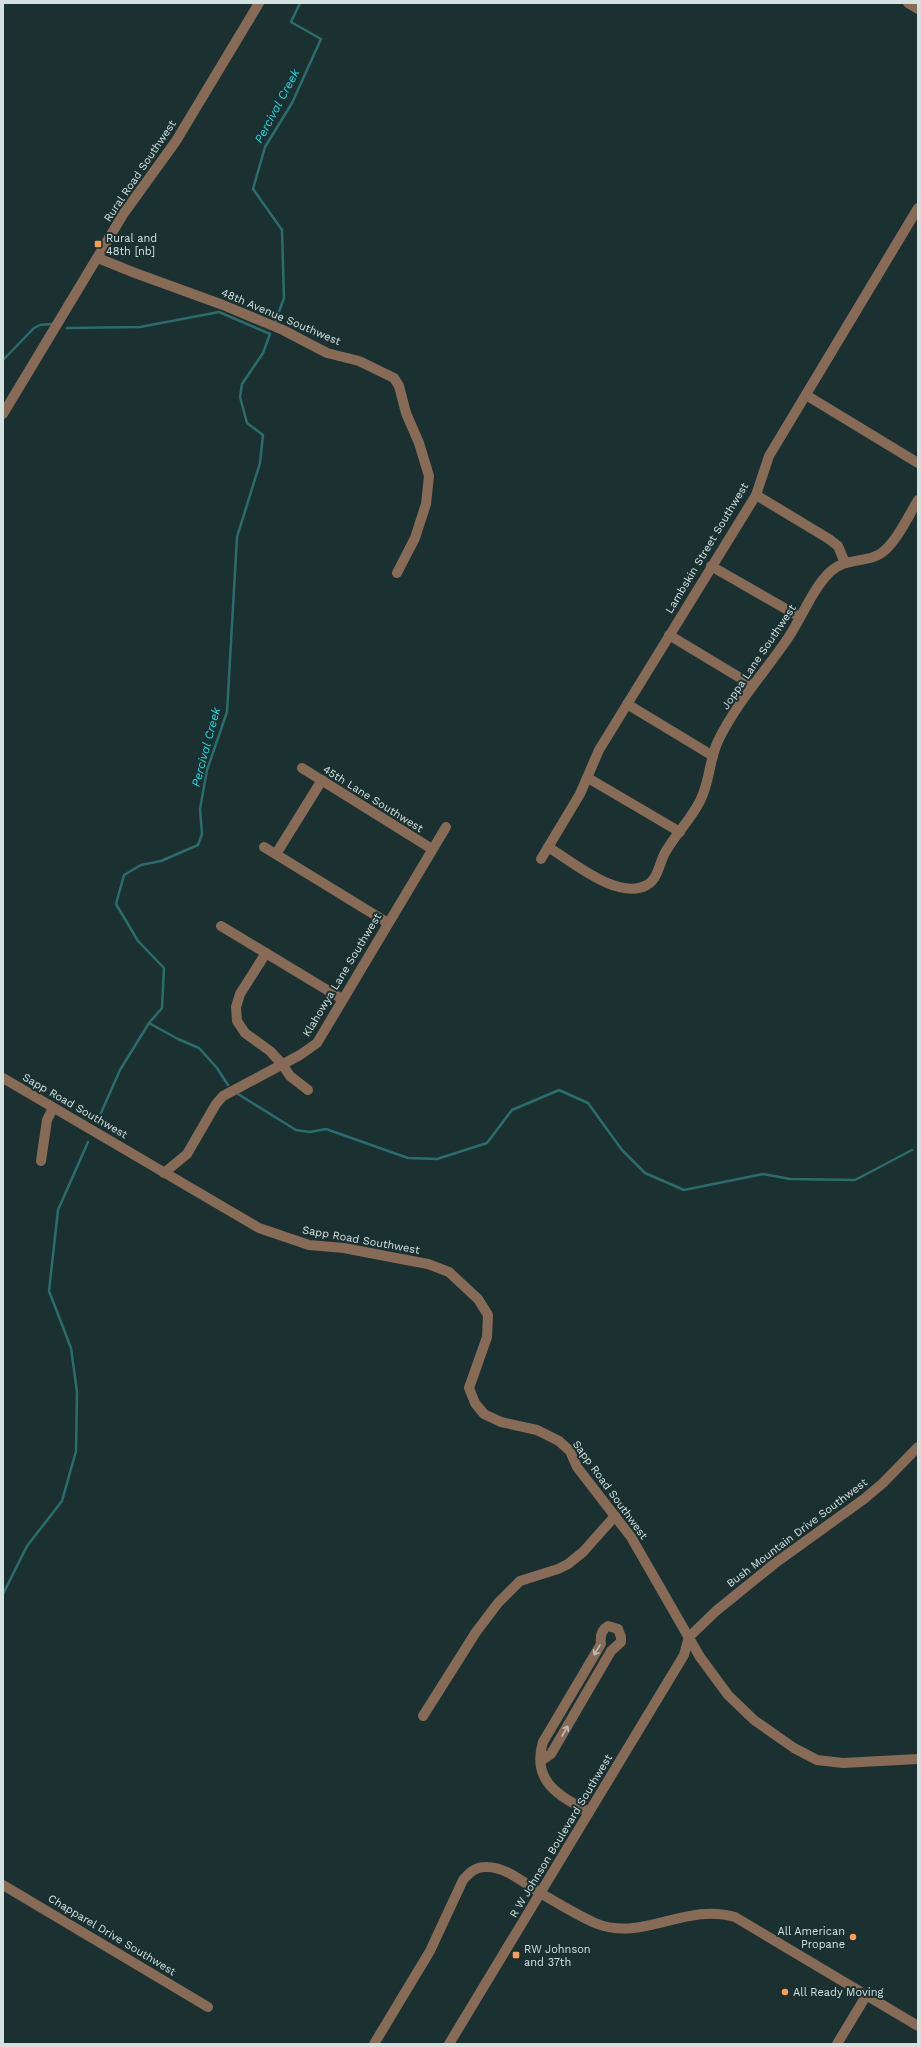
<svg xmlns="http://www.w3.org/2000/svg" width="921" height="2047" viewBox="0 0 921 2047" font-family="'Work Sans',sans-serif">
  <rect width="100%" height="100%" fill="#1a3031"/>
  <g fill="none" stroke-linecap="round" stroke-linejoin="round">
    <g stroke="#2d6c6d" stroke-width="2.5">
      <path d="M275 323 284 298 282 230 253 189 265 147 292 103 321 39 291 22 300 3"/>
      <path d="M67 328 140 327 219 312 270 334 263 353 242 384 240 397 247 423 263 435 260 463 237 537 227 712 207 770 200 809 202 834 198 845 161 861 141 865 124 875 116 904 138 941 164 968 162 1008 149 1023 120 1070 97 1122"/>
      <path d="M3 360 34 328 40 325 52 324"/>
      <path d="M149 1023 178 1039 199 1048 217 1068 228 1085"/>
      <path d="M238 1094 296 1130 310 1132 326 1129 408 1158 437 1159 487 1143 512 1110 559 1090 588 1103 622 1150 645 1173 684 1190 763 1174 790 1179 855 1180 912 1150"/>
      <path d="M3 1594 27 1546 62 1501 76 1451 77 1392 71 1348 49 1291 58 1210 88 1142"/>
    </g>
    <g stroke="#886b57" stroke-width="10">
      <path d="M908 3 918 9"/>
      <path d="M98 258 135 273 223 305 283 330 327 353 359 361 394 378 399 386 406 413 419 443 429 476 426 504 415 538 397 573"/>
      <path d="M806 395 918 463"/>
      <path d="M3 414 124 213 176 141 259 3"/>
      <path d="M756 495 829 539 838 546 845 563"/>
      <path d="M711 566 800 617"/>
      <path d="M669 635 752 685"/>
      <path d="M627 704 713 756"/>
      <path d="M302 768 432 849"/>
      <path d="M588 778 680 832"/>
      <path d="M264 847 388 923"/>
      <path d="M548 847C573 862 618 901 647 885 659 878 659 862 666 851 676 834 691 819 700 801 710 782 709 760 718 741 736 704 763 674 786 641 801 620 812 589 830 572 844 558 865 563 880 554 895 545 909 515 918 500"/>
      <path d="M276 854 322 780"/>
      <path d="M541 859 580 794 599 750 756 495 769 456 918 208"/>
      <path d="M221 926 342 999"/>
      <path d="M266 953 240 994 236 1007 237 1021 245 1033 270 1051 282 1064 290 1076 308 1090"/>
      <path d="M3 1078 259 1228 309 1245 344 1248 396 1258 428 1264 449 1272 478 1299 488 1315 487 1337 469 1388 475 1403 484 1414 501 1422 537 1430 559 1441 570 1451 577 1467 631 1537 700 1657 728 1695 754 1720 794 1748 817 1760 843 1763 918 1759"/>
      <path d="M41 1161 47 1120 53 1108"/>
      <path d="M164 1173 187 1154 216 1104 223 1096 300 1055 317 1043 446 827"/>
      <path d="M423 1716 476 1632 498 1603 520 1581 558 1569 568 1564 583 1552 615 1516"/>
      <path d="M541 1761 551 1754 611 1651 621 1642V1637L618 1629 608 1626C601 1630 600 1637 601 1644L543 1742C531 1781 559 1796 589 1812"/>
      <path d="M3 1885 208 2007"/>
      <path d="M374 2044 430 1951 463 1880C469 1873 475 1867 485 1867 506 1866 525 1884 542 1894 559 1904 577 1915 595 1923 642 1943 686 1902 735 1917L918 2026"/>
      <path d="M449 2044 684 1655 689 1637 716 1611 774 1564 864 1499 883 1483 918 1447"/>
      <path d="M837 2044 866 1996"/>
    </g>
  </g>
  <defs><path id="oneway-shaft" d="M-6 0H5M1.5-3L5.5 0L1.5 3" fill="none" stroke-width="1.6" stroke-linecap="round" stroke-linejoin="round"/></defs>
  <g stroke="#bdbeb8">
    <use href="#oneway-shaft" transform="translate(597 1650) rotate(121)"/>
    <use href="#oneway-shaft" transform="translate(565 1731) rotate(-59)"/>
  </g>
  <g fill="#fc9d53" stroke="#1a3031" stroke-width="1.5">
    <rect x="94" y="240" width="8" height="8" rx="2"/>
    <circle cx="853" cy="1937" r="4"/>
    <rect x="512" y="1951" width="8" height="8" rx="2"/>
    <circle cx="785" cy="1992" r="4"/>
  </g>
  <g text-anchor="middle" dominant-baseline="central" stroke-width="4" stroke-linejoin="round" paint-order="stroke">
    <g font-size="11" fill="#d4e1e1" stroke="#1a3031">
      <text transform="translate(140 171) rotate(-56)">Rural Road Southwest</text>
      <text transform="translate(281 317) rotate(23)">48th Avenue Southwest</text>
      <text transform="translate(707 548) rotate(-59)">Lambskin Street Southwest</text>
      <text transform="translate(759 657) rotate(-56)">Joppa Lane Southwest</text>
      <text transform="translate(373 799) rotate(32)">45th Lane Southwest</text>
      <text transform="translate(342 975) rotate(-59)">Klahowya Lane Southwest</text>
      <text transform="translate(75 1106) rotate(30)">Sapp Road Southwest</text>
      <text transform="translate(361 1240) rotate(10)">Sapp Road Southwest</text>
      <text transform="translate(610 1490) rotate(54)">Sapp Road Southwest</text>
      <text transform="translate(797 1533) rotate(-37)">Bush Mountain Drive Southwest</text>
      <text transform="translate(561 1836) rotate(-59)">R W Johnson Boulevard Southwest</text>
      <text transform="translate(112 1935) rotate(31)">Chapparel Drive Southwest</text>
    </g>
    <g font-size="11" fill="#d4e1e1" stroke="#1a3031" text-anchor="start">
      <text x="106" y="238">Rural and<tspan x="106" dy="13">48th [nb]</tspan></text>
      <text x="845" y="1931" text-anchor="end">All American<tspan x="845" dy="13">Propane</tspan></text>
      <text x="524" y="1949">RW Johnson<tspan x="524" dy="13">and 37th</tspan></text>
      <text x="793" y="1992">All Ready Moving</text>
    </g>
    <g font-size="12" font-style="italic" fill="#1bdee1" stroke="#1a3031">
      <text transform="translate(277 106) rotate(-62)">Percival Creek</text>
      <text transform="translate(206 747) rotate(-75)">Percival Creek</text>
    </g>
  </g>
  <rect width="921" height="2047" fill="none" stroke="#d4e1e1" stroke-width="8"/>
</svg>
